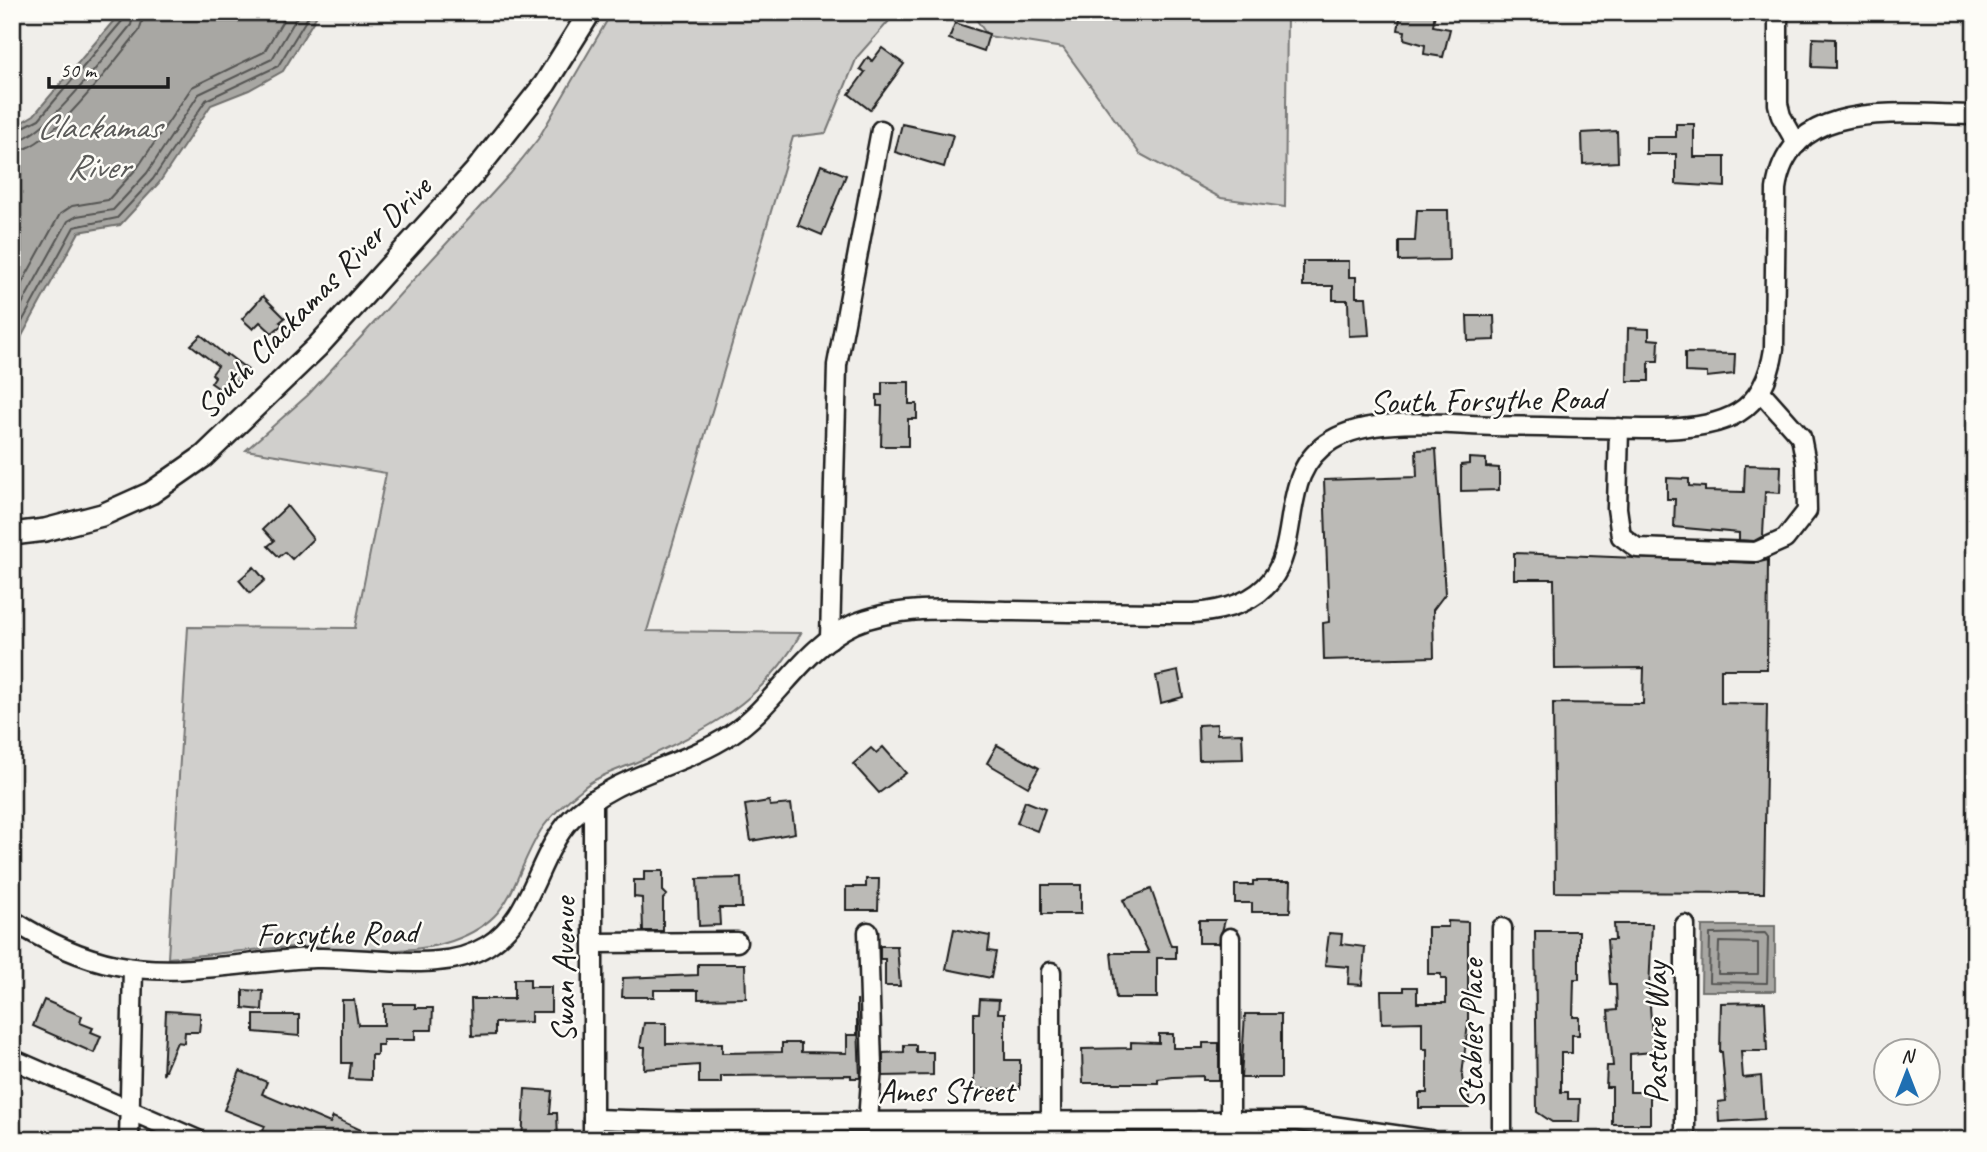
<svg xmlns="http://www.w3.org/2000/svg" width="1987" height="1152" viewBox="0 0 1987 1152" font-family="Caveat,sans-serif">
  <rect width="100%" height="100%" fill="#f0eeea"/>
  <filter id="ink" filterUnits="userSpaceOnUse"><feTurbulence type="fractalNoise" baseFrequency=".0143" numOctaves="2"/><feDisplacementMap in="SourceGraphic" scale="14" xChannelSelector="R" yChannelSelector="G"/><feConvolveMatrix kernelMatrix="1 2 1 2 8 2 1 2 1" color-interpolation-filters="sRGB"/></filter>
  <g filter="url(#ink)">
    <g fill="#d0cfcc" stroke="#767674" stroke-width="2">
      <path d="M612 12H897L857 57 826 133 793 137 647 631 801 633C765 701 705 731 639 761 621 769 596 776 582 789 567 801 552 814 541 830 510 880 517 918 452 941 404 958 345 946 294 947 252 949 210 955 168 958L188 627 355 628 386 473 246 450 308 395 510 174 538 139Z"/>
      <path d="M971 12H1287L1285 207 1221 198 1140 154 1063 48 988 36Z"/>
    </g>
    <g fill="#a8a7a3" stroke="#706f6d" stroke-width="2">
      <path d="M121 12H319L283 71 249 90 211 105 159 183 120 225 79 232 12 354V128L34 115Z"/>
      <path d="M1702 926H1775V991H1701Z"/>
    </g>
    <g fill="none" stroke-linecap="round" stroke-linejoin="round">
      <g stroke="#545452" stroke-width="2">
        <path d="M12 133 39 119 123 20 125 12"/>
        <path d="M12 142C44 140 109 51 131 25L134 12"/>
        <path d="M12 152C50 151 114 61 139 31L145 12"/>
        <path d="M12 301 60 214 72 206 108 200 138 167 192 87 264 52 288 12"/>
        <path d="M12 322 68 221 77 216 113 210 147 173 199 94 272 59 300 12"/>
        <path d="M12 340 74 227 117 218 153 179 206 100 278 66 311 12"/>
        <path d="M1765 933 1768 937 1767 983 1709 982 1710 934Z"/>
        <path d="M1719 942 1758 943V974H1718Z"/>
      </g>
    </g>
    <g fill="#bbbab6" stroke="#1c1c1c" stroke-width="2">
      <path d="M1401 12H1435L1433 26 1450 29 1443 57 1424 54 1425 45 1404 39 1405 31 1398 30Z"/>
      <path d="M955 23 989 34 984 51 949 39Z"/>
      <path d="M1813 38 1835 39V68L1812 67Z"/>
      <path d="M882 48 904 64 870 110 849 94 865 72 860 69 868 57 872 61Z"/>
      <path d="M902 124 953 135 944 167 895 152Z"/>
      <path d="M1676 124H1694V157H1725V187L1676 184V154H1646V137H1676Z"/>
      <path d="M1617 131 1618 162 1583 164 1582 133Z"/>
      <path d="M821 165 846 175 822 235 798 225Z"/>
      <path d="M1417 210H1448L1449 260 1399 261V241H1415Z"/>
      <path d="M1303 261H1349V277H1356V297H1366L1369 335 1349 336 1348 300H1333V286H1303Z"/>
      <path d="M263 296 285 318 280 322 283 324 272 333 260 322 253 329 242 319Z"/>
      <path d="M1467 316H1494L1495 340 1468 341Z"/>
      <path d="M1628 328 1649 329V339L1659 340 1658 361H1649V381H1627Z"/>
      <path d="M201 335 226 356 227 354 248 370 240 383 236 381 224 392 211 383 215 377 212 374 218 366 191 345Z"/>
      <path d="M1685 353 1735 354 1734 374 1707 377V373L1685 372Z"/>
      <path d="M882 382H909V404H917V419H908V446H881L882 406H877V395H882Z"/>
      <path d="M1436 449 1445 594 1433 610 1434 657 1324 660 1323 623 1329 622 1324 480 1417 477 1416 450Z"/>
      <path d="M1469 458 1486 459V467L1499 468V490L1461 491V465L1469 464Z"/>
      <path d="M1745 465 1781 466 1780 493 1765 492 1763 536 1754 541 1739 540V533L1674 527 1675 499H1667V478L1689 479V486L1705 487V491L1744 492Z"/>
      <path d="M287 506 313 539 292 559 285 552 279 557 268 546 274 541 263 529Z"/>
      <path d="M1514 553 1756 563 1768 560 1767 669H1721V703L1767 704 1764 893 1555 892 1553 703 1643 704 1644 668 1555 669 1554 579H1514Z"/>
      <path d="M254 567 265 580 250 593 239 580Z"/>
      <path d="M1178 671 1183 697 1161 703 1156 676Z"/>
      <path d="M1217 724V734L1242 733 1243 759 1199 760 1198 725Z"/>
      <path d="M997 745 1039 768 1028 787 987 763Z"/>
      <path d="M883 747 906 773 879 793 853 764 871 748 876 753Z"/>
      <path d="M769 801 770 806 791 804 795 833 751 841 745 805Z"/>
      <path d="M1025 801 1045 809 1037 831 1017 823Z"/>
      <path d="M644 871H663V891L667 895 663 899V931H643L642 898 634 897V880H644Z"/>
      <path d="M741 878 742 908H719L720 925 699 926 697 879Z"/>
      <path d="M866 879H879L878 910H846V887H866Z"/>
      <path d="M1253 881H1291L1290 912H1252V903H1235V885H1253Z"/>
      <rect x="1042" y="885" width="39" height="29"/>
      <path d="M1151 889 1171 946H1176V958H1157V998H1116L1111 953H1149L1123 900Z"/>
      <path d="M1199 920H1225L1219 943H1199Z"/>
      <path d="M1448 921 1468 922V1023L1462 1076 1464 1093H1469V1108H1419V1093H1427V1049H1422V1022L1382 1023 1381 991H1404V987H1417V1003H1446V979H1441V974H1428V927H1448Z"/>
      <path d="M1614 924H1652L1649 990 1653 1052 1630 1054V1092H1650V1124H1612V1087H1606L1607 1066H1613L1608 1011 1617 1010 1616 984H1610L1607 940H1615Z"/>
      <path d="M954 929 990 936 988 951 996 952 991 978 946 969Z"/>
      <path d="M1535 931H1579V979H1574L1573 1017H1579V1035H1572V1053H1561V1092H1568V1099H1580L1579 1122H1552L1537 1112Z"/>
      <path d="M1329 933 1342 934 1341 944 1365 947 1362 985 1348 984 1349 967 1325 965Z"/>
      <path d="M880 946H897L900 986H885V959H880Z"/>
      <path d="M698 964H745L746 998 698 999V990H654V997H622L623 978 698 975Z"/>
      <path d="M514 979H530V987H551V1012H531V1022L495 1023V1035L472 1036 471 999H514Z"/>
      <path d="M243 990 263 991 262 1010 243 1008Z"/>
      <path d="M857 999 860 1078H851V1075L721 1076V1083H699V1065L644 1069 645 1047H640L644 1023H666V1044L722 1043V1053L782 1052V1043H801V1052L847 1053V1035H857Z"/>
      <path d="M980 999 999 1000 998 1013H1005V1060H1020V1089H974V1013H979Z"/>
      <path d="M44 1000 82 1016 80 1023 93 1028 91 1032 101 1036 94 1053 33 1026Z"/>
      <path d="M342 1000H354L358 1025H384V1004H415V1008H433L432 1030H415V1040H383V1045H377V1055H371V1080L349 1079 351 1063H342Z"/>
      <path d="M1765 1002 1767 1051H1741L1743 1078 1761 1076 1764 1119 1719 1122 1718 1102 1726 1101 1722 1052H1720L1721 1003Z"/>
      <path d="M166 1011 200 1013V1023L199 1032H185L184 1043 177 1042 163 1075Z"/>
      <path d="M1245 1014H1281V1078H1241Z"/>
      <path d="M254 1015H299V1036L254 1032Z"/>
      <path d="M1159 1034H1173V1048H1203V1043H1219V1080H1203V1076L1173 1077 1158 1079V1083H1083L1082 1049 1131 1048V1042L1159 1043Z"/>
      <path d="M904 1045H916V1052H933V1075L883 1076V1053L904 1052Z"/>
      <path d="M240 1071 267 1082 262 1094 330 1123 333 1117 361 1130 357 1140H283L263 1131 265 1126 224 1110Z"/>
      <path d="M525 1089 552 1091 550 1113H557L558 1140H522Z"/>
    </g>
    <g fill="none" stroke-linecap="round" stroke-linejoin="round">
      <g stroke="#1c1c1c" stroke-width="23">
        <g id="minor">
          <path d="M1778 12V104L1781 116 1797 144"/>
          <path d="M1619 428 1617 508 1621 536 1637 548 1756 552 1785 539 1807 511 1806 463 1801 437 1761 392"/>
          <path d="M830 639 837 365 881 130"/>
          <path d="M593 800V1140"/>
          <path d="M12 920C43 940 80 958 116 965 181 978 251 960 316 958 356 957 397 965 437 961 455 960 472 955 487 946 533 918 536 857 571 819 613 775 680 768 730 735 777 704 802 648 854 624 901 603 963 611 1013 611 1073 612 1134 613 1194 613 1336 602 1255 485 1332 440 1373 415 1447 425 1494 426 1551 427 1608 429 1665 429 1725 426 1764 415 1774 349L1776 189C1789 95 1907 115 1975 115"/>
          <path d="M1685 925V1140"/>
          <path d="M1502 928V1140"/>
          <path d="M1230 938V1121"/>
          <path d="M594 943 737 942"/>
          <path d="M12 1059 198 1140"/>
          <path d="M593 1119 693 1122 1298 1121 1429 1140"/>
          <path d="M868 1121 872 1067 868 932"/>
          <path d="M1051 1121V972"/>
          <path d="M1199 1121V1140"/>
          <path d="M129 1140 133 968"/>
        </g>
      </g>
      <g stroke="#1c1c1c" stroke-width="26">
        <path id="major" d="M12 534 45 530 102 515 151 493 204 456 317 347 475 172 545 84 590 12"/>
      </g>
      <use href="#minor" stroke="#fdfcf7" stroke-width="18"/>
      <use href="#major" stroke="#fdfcf7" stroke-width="21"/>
    </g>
  </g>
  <g text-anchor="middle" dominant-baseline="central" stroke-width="5" stroke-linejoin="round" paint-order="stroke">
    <g font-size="33" fill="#1c1c1c" stroke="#fdfcf7">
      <text transform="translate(313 297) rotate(-46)">South Clackamas River Drive</text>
      <text transform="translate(1487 400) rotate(-1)">South Forsythe Road</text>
      <text transform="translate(337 933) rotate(-1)">Forsythe Road</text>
      <text transform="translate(564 970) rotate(-90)">Swan Avenue</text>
      <text transform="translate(1656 1033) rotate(-90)">Pasture Way</text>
      <text transform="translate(1472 1034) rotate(-90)">Stables Place</text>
      <text x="946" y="1091">Ames Street</text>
    </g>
    <g font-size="35" font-style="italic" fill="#5b5b59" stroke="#fdfcf7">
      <text x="98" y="126">Clackamas<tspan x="98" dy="40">River</tspan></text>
    </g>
  </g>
  <rect width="1987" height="1152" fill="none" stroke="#fdfcf7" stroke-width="42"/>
  <rect x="21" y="21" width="1945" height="1110" fill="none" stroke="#1c1c1c" stroke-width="2.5" filter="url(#ink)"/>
  <g transform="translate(1907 1072)"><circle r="33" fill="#fdfcf7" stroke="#a3a29f" stroke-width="2"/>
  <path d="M0-5L12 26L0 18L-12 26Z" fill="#1f6fb2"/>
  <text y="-10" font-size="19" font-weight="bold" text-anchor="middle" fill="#1c1c1c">N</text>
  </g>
  <path d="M49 77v10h119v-10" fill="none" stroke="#1c1c1c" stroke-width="3.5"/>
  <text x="60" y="77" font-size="21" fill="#1c1c1c" stroke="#fdfcf7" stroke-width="5" paint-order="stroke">50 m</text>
</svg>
